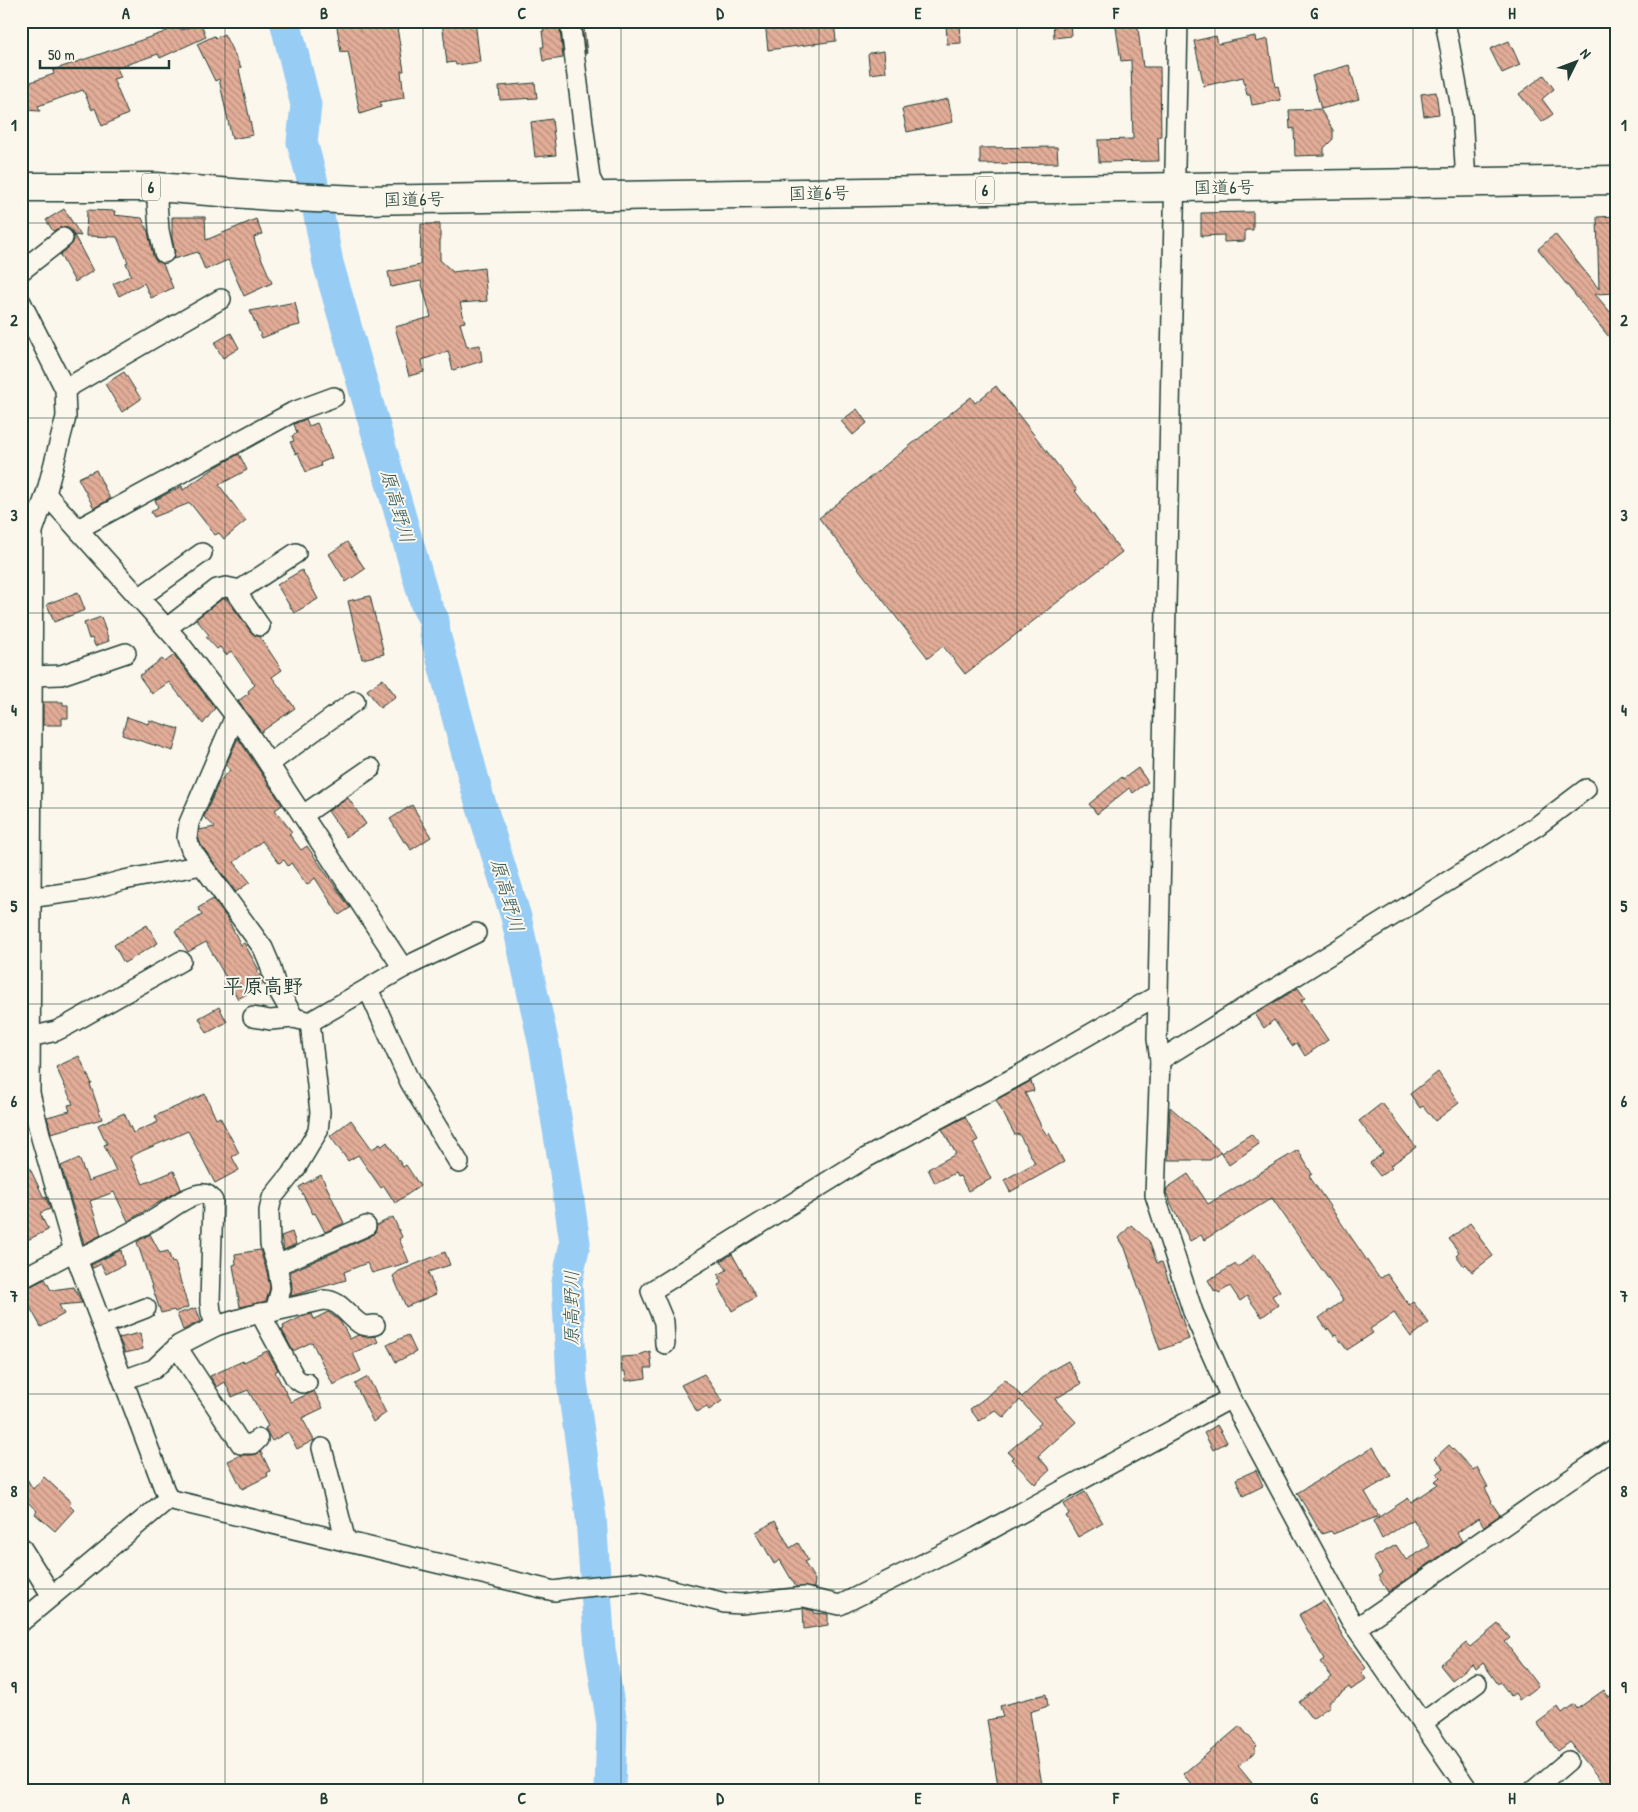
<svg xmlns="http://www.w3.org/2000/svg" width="1638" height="1812" viewBox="0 0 1638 1812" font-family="'Patrick Hand','Klee One',sans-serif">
  <defs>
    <pattern id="building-back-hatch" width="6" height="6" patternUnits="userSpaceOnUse" patternTransform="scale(1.25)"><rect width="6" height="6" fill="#e3ad98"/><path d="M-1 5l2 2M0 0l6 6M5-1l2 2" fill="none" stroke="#b78e7d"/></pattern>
  </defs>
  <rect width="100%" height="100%" fill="#fbf7ec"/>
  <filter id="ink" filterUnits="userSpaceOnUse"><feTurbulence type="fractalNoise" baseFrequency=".02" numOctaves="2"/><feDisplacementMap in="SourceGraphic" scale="10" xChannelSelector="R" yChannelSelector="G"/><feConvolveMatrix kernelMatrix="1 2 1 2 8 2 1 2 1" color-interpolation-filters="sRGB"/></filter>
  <g filter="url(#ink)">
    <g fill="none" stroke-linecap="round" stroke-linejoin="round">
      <path stroke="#97ccf5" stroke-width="31" d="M285 21 306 105 302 142 312 179 328 263 426 605 434 620 435 634 478 795 516 917 545 1050 564 1166 575 1243 567 1282 572 1382 591 1517 600 1649 612 1724 610 1791"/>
    </g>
    <g fill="url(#building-back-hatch)" stroke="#1f3d34">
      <path d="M340 21H396L404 71H401L404 98 380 102 381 107 360 114 348 51 341 52 337 27 341 26Z"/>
      <path d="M442 21H475L480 62 456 65 455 62 447 63Z"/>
      <path d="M543 21H559L563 58 543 61 541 47H544L542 31H544Z"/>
      <path d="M765 21H834L836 41 768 50Z"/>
      <path d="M946 21H960L961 43 947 44Z"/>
      <path d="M1053 21H1070L1071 36 1054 38Z"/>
      <path d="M1115 21H1137L1143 67H1160L1161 137H1158L1159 161 1099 162 1098 140 1133 139 1131 60 1121 61Z"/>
      <path d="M201 23 206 37 160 58 158 54 117 68 121 77 113 79 128 114 102 126 95 108 92 110 83 90 38 106 40 111 21 110V89L31 82 54 74 53 70 162 33 175 27 176 29 181 27 182 30Z"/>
      <path d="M582 28H584L587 53 586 54Z"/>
      <path d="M224 34 241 68 239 69 253 135 232 139 219 79 215 81 197 44 214 36 216 38Z"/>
      <path d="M1216 36 1218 44 1255 36 1256 42 1268 39 1275 87 1278 86 1281 100 1252 105 1250 95H1247L1243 77 1204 86 1194 41Z"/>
      <path d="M1509 41 1520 65 1502 73 1490 49Z"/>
      <path d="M884 51 886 72 870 74 868 55 870 53Z"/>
      <path d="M1349 65 1359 99 1321 109 1312 76Z"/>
      <path d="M1544 75 1554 89 1542 99 1553 114 1542 122 1519 94Z"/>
      <path d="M535 83 537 98 500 100 499 86Z"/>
      <path d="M1436 92 1439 114 1424 116 1421 94Z"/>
      <path d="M948 99 953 122 907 132 902 109Z"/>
      <path d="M1320 109 1333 130V139L1324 148V155L1295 156 1294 128 1290 129 1289 110Z"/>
      <path d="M552 119 556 155 535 157 531 122Z"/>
      <path d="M1057 147 1058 163 980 164V148Z"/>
      <path d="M64 209 81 236 74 235 93 271 75 282 60 255 73 243 74 237 72 231 68 228 62 227 53 231 46 220Z"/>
      <path d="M87 210 115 211 114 215 142 218 148 232 153 256 156 261 163 264 173 288 151 298 144 283 119 296 113 284 131 275 126 263 128 262 117 237 86 236Z"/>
      <path d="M1253 212V230H1245V241L1224 242V235L1201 236V213Z"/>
      <path d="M1617 216V293L1595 294 1617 320V347L1538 249 1555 234 1599 289 1597 217Z"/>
      <path d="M172 217H205L206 240 256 219 262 234 254 237 255 243 272 283 244 296 228 260 205 270 198 252 173 259 175 251 172 239Z"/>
      <path d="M421 224H440V260L453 272 484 268 487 301 460 303 465 322 460 323 467 347 480 345 482 361 453 370 448 351 422 360 424 372 409 376 395 327 431 317 421 281 391 287 388 272 420 265Z"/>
      <path d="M295 302 300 325 287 328 262 338 250 311Z"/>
      <path d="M231 333 239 348 223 358 214 343Z"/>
      <path d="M124 372 141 399 122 412 105 384Z"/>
      <path d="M996 386 1077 490 1075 491 1122 552 965 674 943 646 928 658 819 518 971 397 975 403Z"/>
      <path d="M857 409 867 423 853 435 841 421Z"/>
      <path d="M306 419 309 426 317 423 332 458 320 463 321 466 306 472 298 453 296 454 290 442 294 441 292 436 297 433 294 424Z"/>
      <path d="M239 454 247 470 219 485 246 521 224 539 219 533 215 535 190 503 154 517 151 512 158 507 155 500 182 486 183 490 216 467Z"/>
      <path d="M96 470 110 499 94 508 78 478Z"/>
      <path d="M347 542 365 569 346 582 329 554Z"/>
      <path d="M302 570 318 599 294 613 277 585Z"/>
      <path d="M78 592 85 610 54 622 47 604Z"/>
      <path d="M370 596 384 654 362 659 348 601Z"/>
      <path d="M222 599H227L251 632 260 637 282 670 272 677 295 708 261 732 238 701 249 693 248 691 255 685 231 651 226 655 220 647 217 649 206 637 209 635 196 619Z"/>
      <path d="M101 617 109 641 95 646 92 638 89 639 84 623Z"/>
      <path d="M174 655 215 708 203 724 169 682 152 694 139 676 162 659 165 662Z"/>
      <path d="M383 679 396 696 380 708 367 690Z"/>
      <path d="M43 702H63V705H68V718H62V725H43Z"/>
      <path d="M127 717 148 724 149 720 179 729 173 751 122 735Z"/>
      <path d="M238 738 282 805 275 810 292 832 289 834 301 850 307 846 350 908 339 915 315 878 307 885 291 863 288 866 284 860 279 863 262 841 234 862 250 882 236 892 201 845 198 837 199 830 215 827 204 817 219 782 230 770 226 765Z"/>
      <path d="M1138 768 1148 782 1133 793 1129 788 1097 814 1089 804 1122 777 1123 779Z"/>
      <path d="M348 798 366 824 346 837 328 811Z"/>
      <path d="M412 805 431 837 411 850 406 841 404 842 390 819Z"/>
      <path d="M213 899 227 918 241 945 244 943 259 970 257 971 264 984 238 999 206 942 188 952 175 931 202 915 198 908Z"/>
      <path d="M147 925 158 943 124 963 114 945Z"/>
      <path d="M1298 988 1305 998 1301 1000 1328 1040 1305 1056 1297 1043 1292 1046 1274 1020 1264 1028 1255 1014Z"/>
      <path d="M219 1007 227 1022 207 1033 199 1018Z"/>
      <path d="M79 1056 92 1084H90L102 1119 51 1133 47 1117 70 1111 68 1105 73 1104 56 1067Z"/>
      <path d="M1438 1072 1459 1103 1435 1121 1423 1106 1420 1108 1410 1094Z"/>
      <path d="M1031 1081 1034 1091 1025 1093 1042 1128 1047 1135 1049 1133 1064 1162 1010 1192 1004 1180 1035 1163 1019 1134 1015 1135 996 1100Z"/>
      <path d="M205 1094 216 1119 220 1117 239 1153 232 1157 239 1170 215 1183 188 1131 142 1151 130 1157 143 1184 174 1171 181 1189 128 1221 114 1192 90 1201 101 1235 84 1244 61 1166 79 1158 88 1181 116 1171 104 1145 107 1144 98 1125 124 1113 133 1133 158 1122 155 1116Z"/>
      <path d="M1382 1103 1416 1147 1390 1166 1392 1168 1380 1176 1370 1163 1383 1153 1359 1121Z"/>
      <path d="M1170 1107 1221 1152 1210 1160H1168Z"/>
      <path d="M965 1117 978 1140 973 1143 991 1179 968 1191 960 1176 957 1177 955 1173 935 1183 928 1169 956 1154 942 1129Z"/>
      <path d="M351 1120 372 1149 380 1144 382 1146 387 1142 403 1167 406 1165 420 1186 395 1203 384 1186 381 1188 358 1155 348 1161 330 1136Z"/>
      <path d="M1251 1134 1259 1144 1229 1165 1221 1153Z"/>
      <path d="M21 1150 44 1198 46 1197 50 1209 40 1213 48 1230 21 1243Z"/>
      <path d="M1298 1150 1312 1174 1309 1176 1377 1275 1381 1278 1387 1274 1409 1305 1413 1302 1429 1323 1411 1337 1394 1313 1370 1329 1373 1333 1347 1350 1336 1335 1334 1336 1328 1328 1327 1330 1319 1318 1343 1300 1272 1198 1204 1240 1201 1235 1190 1241 1169 1200 1170 1199 1166 1193 1167 1188 1188 1174 1208 1204Z"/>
      <path d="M321 1175 344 1223 325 1232 315 1213 313 1214 299 1187Z"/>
      <path d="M393 1217 402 1237 399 1239 409 1262 372 1273 367 1263 344 1272 346 1280 291 1296 292 1287 290 1272 371 1236 375 1232 377 1225Z"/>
      <path d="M1470 1223 1480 1236 1479 1237 1493 1256 1472 1272 1466 1264 1464 1266 1456 1255 1459 1252 1449 1239Z"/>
      <path d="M1131 1225 1149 1241 1157 1263 1162 1262 1189 1339 1160 1350 1125 1248 1119 1238Z"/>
      <path d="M292 1232 296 1244 284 1250 281 1236Z"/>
      <path d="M150 1234 160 1253 168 1251 172 1263 175 1262 188 1307 175 1312 174 1310 161 1313 137 1242Z"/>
      <path d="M121 1250 124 1265 106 1274 101 1264 93 1268 91 1265Z"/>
      <path d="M260 1250 267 1272 270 1288 266 1301 240 1307 233 1265 236 1264 235 1254Z"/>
      <path d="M445 1252 450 1265 428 1272 436 1294 406 1307 393 1276 399 1271Z"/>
      <path d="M732 1254 756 1297 732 1311 718 1285 722 1283 718 1275 727 1270 721 1261Z"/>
      <path d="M1255 1254 1280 1291 1272 1296 1278 1305 1262 1317 1247 1296 1240 1301 1230 1286 1219 1293 1217 1291 1215 1292 1208 1280 1236 1264 1238 1267Z"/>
      <path d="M45 1279 51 1290 74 1287 82 1303 59 1305 64 1314 41 1327 21 1291Z"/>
      <path d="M196 1308 201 1321 183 1330 177 1314Z"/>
      <path d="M328 1312 340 1321 350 1339 358 1335 365 1337 375 1336 378 1342 353 1353 361 1371 333 1385 312 1342 293 1351 282 1330 284 1329 283 1326 301 1317 312 1314 314 1319Z"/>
      <path d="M140 1333 143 1349 125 1353 119 1338Z"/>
      <path d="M408 1335 416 1352 396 1362 387 1345Z"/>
      <path d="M267 1351 278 1370 275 1372 291 1402 314 1391 323 1408 302 1418 314 1440 297 1449 288 1432 272 1441 265 1428 268 1426 248 1390 232 1397 225 1382 217 1387 210 1376 243 1361 244 1362Z"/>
      <path d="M650 1351 652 1368H645L646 1378 626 1381 625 1371 622 1372 621 1357 636 1356Z"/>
      <path d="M1068 1361 1081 1384 1055 1399 1076 1422 1038 1456 1050 1470 1035 1484 1011 1459 1013 1457 1008 1452 1041 1423 1020 1400 1004 1418 995 1410 979 1421 970 1409 985 1398 1005 1379 1022 1397 1050 1371Z"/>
      <path d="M704 1374 722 1401 709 1410 707 1407 697 1412 681 1385Z"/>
      <path d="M368 1377 386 1413 373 1422 355 1384Z"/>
      <path d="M1217 1425 1227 1442 1213 1450 1204 1433Z"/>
      <path d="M1449 1445 1473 1470 1477 1467 1488 1487 1485 1488 1492 1501 1491 1502 1500 1515 1484 1526 1478 1518 1457 1533 1462 1541 1388 1592 1378 1576 1382 1573 1373 1558 1396 1545 1406 1560 1430 1546 1413 1519 1382 1539 1373 1521 1408 1498 1411 1502 1438 1484 1435 1481 1440 1477 1437 1474 1444 1468 1435 1458Z"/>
      <path d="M1373 1447 1391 1476 1365 1492 1379 1516 1333 1534 1331 1531 1322 1534 1297 1493Z"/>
      <path d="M261 1452 270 1471 267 1473 268 1476 242 1489 228 1461 241 1455H253Z"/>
      <path d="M21 1469 33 1489 44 1477 71 1502 69 1505 74 1510 55 1531 35 1514 37 1511 21 1496Z"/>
      <path d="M1256 1470 1263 1486 1243 1496 1236 1479Z"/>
      <path d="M1085 1492 1103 1523 1078 1537 1066 1516 1069 1514 1064 1504Z"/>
      <path d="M775 1521 790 1548 798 1543 808 1560 804 1562 815 1580 814 1588 796 1587 780 1560 774 1564 756 1532Z"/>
      <path d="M1323 1601 1344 1638 1366 1668 1361 1672 1366 1679 1351 1690 1349 1687 1328 1703 1330 1706 1312 1719 1299 1702 1332 1677 1320 1662 1324 1659 1299 1615Z"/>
      <path d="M803 1608 814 1611V1613L828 1614V1625L804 1629Z"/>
      <path d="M1498 1624 1510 1638 1505 1642 1538 1686 1519 1700 1515 1693 1511 1696 1500 1682 1498 1684 1483 1663 1476 1669 1473 1664 1452 1680 1440 1665 1466 1643 1470 1647Z"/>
      <path d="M1604 1690 1609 1698 1611 1696 1617 1704V1727L1610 1732 1617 1742V1778L1605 1786 1570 1742 1558 1751 1537 1723 1558 1707 1562 1713 1574 1704 1577 1709Z"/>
      <path d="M1046 1694 1048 1706 1030 1712 1043 1791H999L987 1720 1003 1717 1000 1706Z"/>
      <path d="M1240 1726 1257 1746 1254 1748 1256 1751 1238 1766 1252 1783 1242 1791H1197L1183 1774Z"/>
    </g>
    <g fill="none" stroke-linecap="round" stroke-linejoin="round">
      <g stroke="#1f3d34" stroke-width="22">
        <g id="minor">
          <path d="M570 21 590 178 599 196"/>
          <path d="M1178 21 1158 995 1157 1039 1160 1060 1155 1195 1193 1312 1231 1398 1350 1619 1469 1791"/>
          <path d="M1445 21 1462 113 1466 183"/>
          <path d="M156 187 159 230 164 253"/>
          <path d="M21 271 63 238"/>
          <path d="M21 302 65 389 66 417 46 494 33 531 30 1093 41 1138 74 1251 168 1499 554 1591 574 1588 640 1582 725 1603 741 1604 804 1597 840 1605 977 1537 1231 1398"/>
          <path d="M65 389 221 299"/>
          <path d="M46 494 177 640 249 734 403 968"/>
          <path d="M78 529 293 412 334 397"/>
          <path d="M234 589 260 626"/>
          <path d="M139 598 202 553"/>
          <path d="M167 628 217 589 226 587 240 590 296 553"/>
          <path d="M32 676 61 675 126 653"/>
          <path d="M235 716 189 823 187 838 191 850 263 948 269 962 276 986 294 1018"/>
          <path d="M269 764 355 701"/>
          <path d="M303 815 371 768"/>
          <path d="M21 899 87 890 124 880 202 865"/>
          <path d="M368 989 410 1082 459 1163"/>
          <path d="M253 1017 270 1020 294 1018 310 1022 320 1112 318 1131 296 1168 272 1198 269 1211 270 1244 278 1269 281 1289 275 1311"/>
          <path d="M310 1022 403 968 476 933"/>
          <path d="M30 1037 56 1031 68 1025 181 961"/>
          <path d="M1160 1060 1537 826 1586 789"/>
          <path d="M77 1259C103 1247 128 1234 153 1220 168 1212 183 1197 200 1194 206 1193 210 1196 213 1201L210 1302 211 1312 216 1326"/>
          <path d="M277 1265 366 1226"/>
          <path d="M21 1279 74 1251"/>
          <path d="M260 1313 295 1378 302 1383H307"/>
          <path d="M102 1325 146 1308"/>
          <path d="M665 1344 664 1322 651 1291 864 1159 1021 1074 1158 995"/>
          <path d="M177 1347 241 1444H253L258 1439"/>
          <path d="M123 1380 154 1369 179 1345 216 1326 256 1314 275 1311 324 1300C341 1300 348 1317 362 1325L367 1326 375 1325"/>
          <path d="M322 1448 346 1542"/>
          <path d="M21 1547 52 1596"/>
          <path d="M21 1622 168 1499"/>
          <path d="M1356 1628 1617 1447"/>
          <path d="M1422 1723 1477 1683"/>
          <path d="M1533 1791 1568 1761"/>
        </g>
      </g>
      <g stroke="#1f3d34" stroke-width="31">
        <path id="trunk" d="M21 187H156L271 196 360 200 1617 180"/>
      </g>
      <use href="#minor" stroke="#fbf7ec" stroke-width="19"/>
      <use href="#trunk" stroke="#fbf7ec" stroke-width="28"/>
    </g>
  </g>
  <path fill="none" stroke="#1f3d34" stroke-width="1" stroke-opacity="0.55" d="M225 21V1791M423 21V1791M621 21V1791M819 21V1791M1017 21V1791M1215 21V1791M1413 21V1791M21 223H1617M21 418H1617M21 613H1617M21 808H1617M21 1004H1617M21 1199H1617M21 1394H1617M21 1589H1617"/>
  <g text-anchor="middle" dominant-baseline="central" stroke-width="4" stroke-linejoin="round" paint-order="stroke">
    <g fill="#fbf7ec" stroke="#61756b" stroke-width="1">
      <rect x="142" y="173.5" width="18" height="27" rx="4"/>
      <rect x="976" y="176.5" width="18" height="27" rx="4"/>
    </g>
    <g font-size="16" font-weight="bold" fill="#1f3d34">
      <text x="151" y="187">6</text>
      <text x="985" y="190">6</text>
    </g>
    <g font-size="18" fill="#1f3d34" stroke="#fbf7ec">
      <text transform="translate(1224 187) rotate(-1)">国道6号</text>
      <text transform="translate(819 193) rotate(-1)">国道6号</text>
      <text transform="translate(414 199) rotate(-1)">国道6号</text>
    </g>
    <g font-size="19" font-style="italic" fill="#375a5b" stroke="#fbf7ec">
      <text transform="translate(398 506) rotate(74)">原高野川</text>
      <text transform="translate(508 895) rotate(74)">原高野川</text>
      <text transform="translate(571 1308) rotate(-90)">原高野川</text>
    </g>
    <g font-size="20" font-weight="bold" fill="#1f3d34" stroke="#fbf7ec">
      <text x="263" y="985">平原高野</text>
    </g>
  </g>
  <rect width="1638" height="1812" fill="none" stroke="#fbf7ec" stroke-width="55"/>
  <g transform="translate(1576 62) rotate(48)" stroke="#fbf7ec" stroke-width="4" paint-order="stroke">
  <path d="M0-4L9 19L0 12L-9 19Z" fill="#1f3d34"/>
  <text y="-8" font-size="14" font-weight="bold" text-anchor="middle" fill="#1f3d34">N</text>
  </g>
  <path d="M40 60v8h129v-8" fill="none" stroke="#1f3d34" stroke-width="2.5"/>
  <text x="48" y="60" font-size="15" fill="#1f3d34" stroke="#fbf7ec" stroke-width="4" paint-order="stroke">50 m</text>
  <rect x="28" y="28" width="1582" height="1756" fill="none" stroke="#1f3d34" stroke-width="2"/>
  <g font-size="16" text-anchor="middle" font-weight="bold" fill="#1f3d34">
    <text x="126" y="19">A</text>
    <text x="324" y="19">B</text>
    <text x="522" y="19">C</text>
    <text x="720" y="19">D</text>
    <text x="918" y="19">E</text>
    <text x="1116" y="19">F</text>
    <text x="1314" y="19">G</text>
    <text x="1512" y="19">H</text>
    <text x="14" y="131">1</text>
    <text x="1624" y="131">1</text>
    <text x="14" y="326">2</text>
    <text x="1624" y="326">2</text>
    <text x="14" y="521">3</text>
    <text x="1624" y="521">3</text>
    <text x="14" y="716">4</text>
    <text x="1624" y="716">4</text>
    <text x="14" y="912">5</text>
    <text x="1624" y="912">5</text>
    <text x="14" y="1107">6</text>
    <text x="1624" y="1107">6</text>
    <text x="14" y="1302">7</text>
    <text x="1624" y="1302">7</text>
    <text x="14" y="1497">8</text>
    <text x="1624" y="1497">8</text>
    <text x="14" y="1693">9</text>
    <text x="1624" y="1693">9</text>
    <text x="126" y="1804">A</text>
    <text x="324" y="1804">B</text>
    <text x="522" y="1804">C</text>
    <text x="720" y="1804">D</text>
    <text x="918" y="1804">E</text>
    <text x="1116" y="1804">F</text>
    <text x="1314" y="1804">G</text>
    <text x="1512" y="1804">H</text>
  </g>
</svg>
